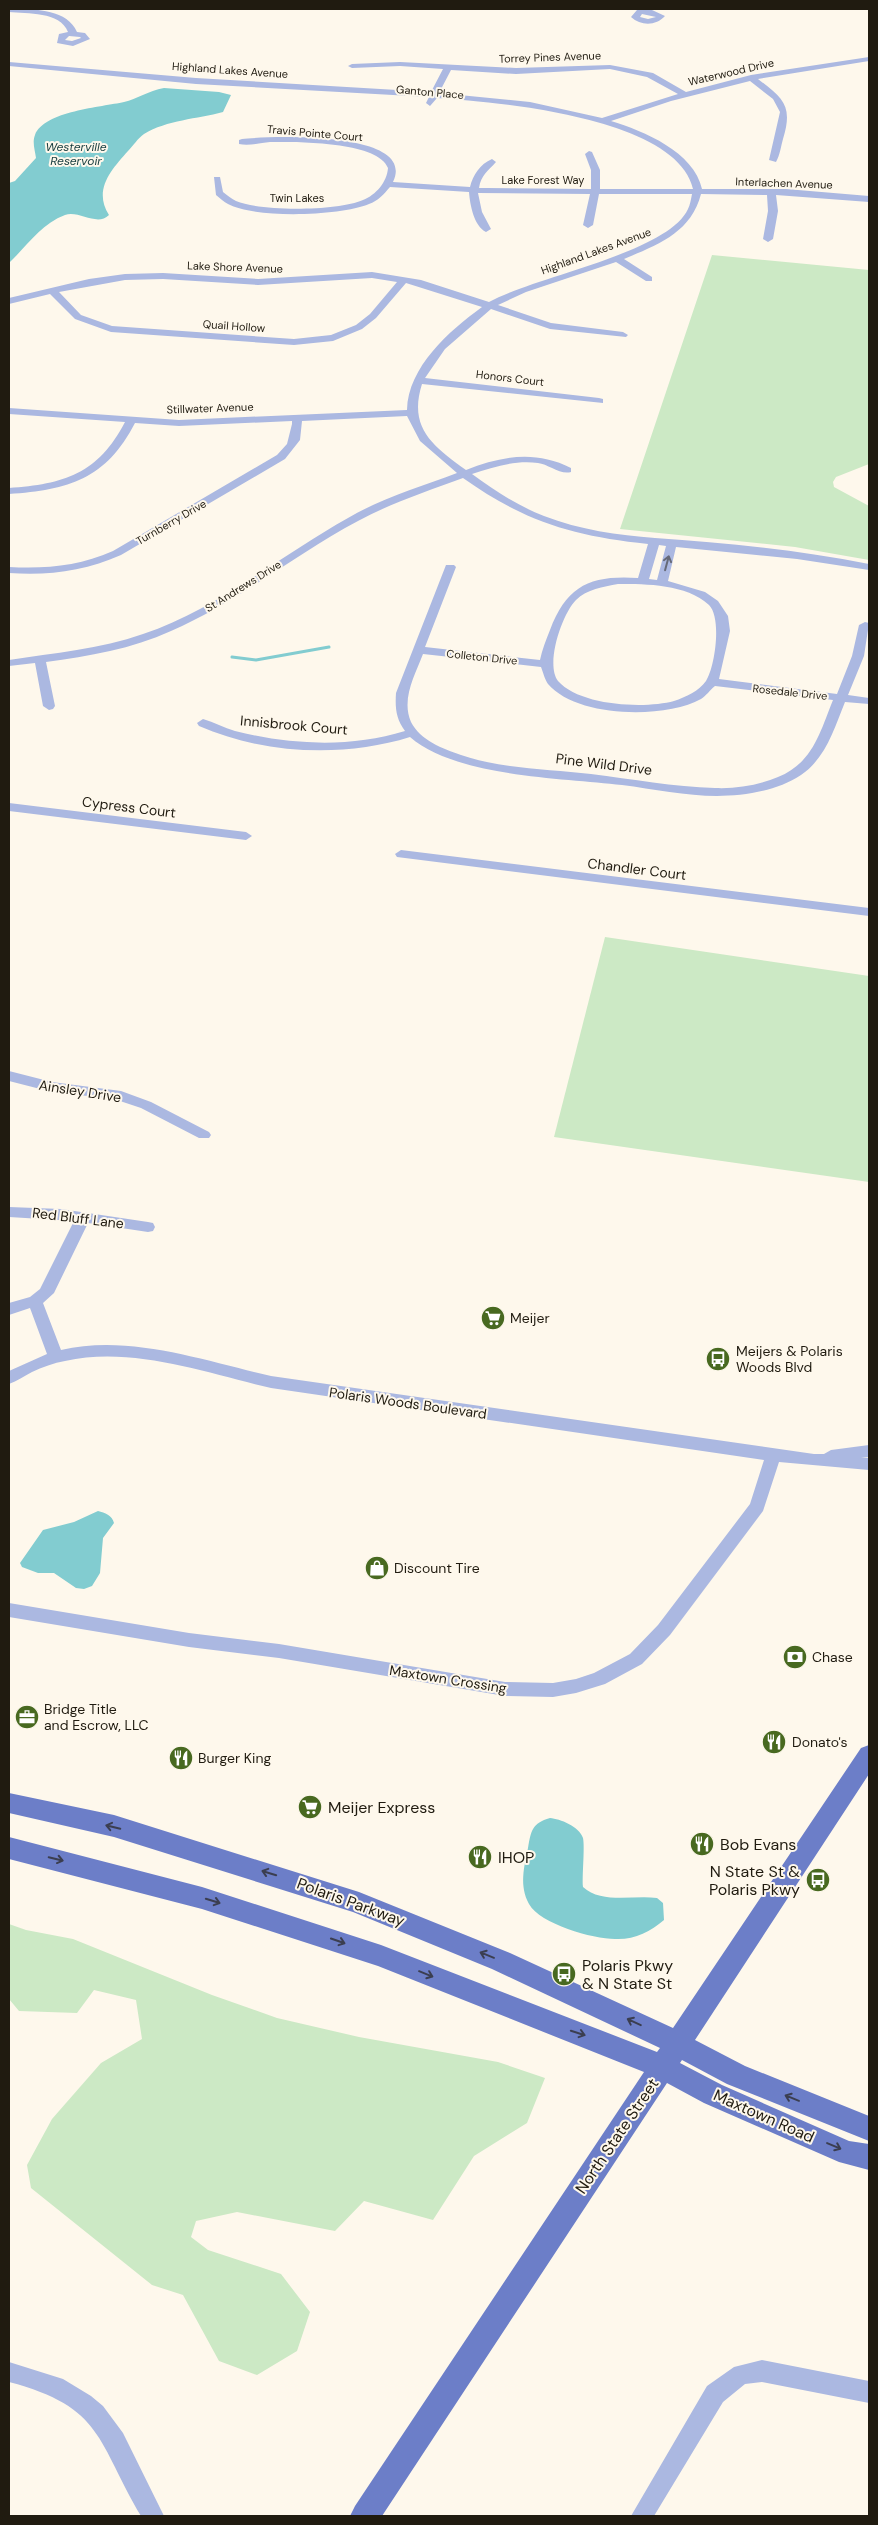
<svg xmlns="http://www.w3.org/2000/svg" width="878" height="2525" viewBox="0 0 878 2525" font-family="'DM Sans',sans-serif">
  <rect width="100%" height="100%" fill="#fef8ec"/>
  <g fill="#cce9c5">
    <path d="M712 255 869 270V464L836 477 833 482 834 487 869 506V560L795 547 620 529Z"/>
    <path d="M605 937 869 976V1182L554 1137Z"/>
    <path d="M9 1924 26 1930 73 1939 212 1995 277 2018 359 2037 498 2062 545 2078 527 2123 474 2156 433 2220 364 2201 335 2231 237 2212 196 2221 191 2237 208 2250 281 2274 310 2312 297 2351 257 2375 219 2361 183 2295 152 2285 31 2188 27 2165 52 2119 101 2063 142 2039 136 2000 94 1990 77 2013 19 2011 9 1999Z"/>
  </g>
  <g fill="#82ccd0">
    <path d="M164 88 219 92 231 95 223 112C197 119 167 120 144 134 138 138 133 146 128 151 111 170 93 190 109 215 97 227 79 210 65 215 41 224 27 246 9 263V183L15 181 36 158C35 150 32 142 35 135 44 111 102 107 124 102 137 99 148 91 164 88Z"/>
    <path d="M98 1511C105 1513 112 1515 114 1523L103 1538 100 1573 92 1586 84 1589 76 1588 54 1573H38L22 1567 20 1563 43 1530 74 1522Z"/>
    <path d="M550 1818C560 1819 579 1826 583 1838 585 1848 582 1875 583 1887 601 1904 633 1895 657 1898L663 1903 664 1920C650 1932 634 1940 615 1939 593 1939 540 1924 529 1904 519 1886 524 1867 528 1848 531 1831 532 1823 550 1818Z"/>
  </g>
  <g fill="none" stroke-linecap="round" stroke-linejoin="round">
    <path stroke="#82ccd0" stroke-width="3" d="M232 657 256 660 329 647"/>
    <g fill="#abb8e1" fill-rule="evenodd">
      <path d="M9 9C31 9 67 8 77 32L85 33 90 39 73 46 57 43 59 34 68 32C60 11 27 14 9 12ZM69 36 80 37 81 38 72 41 65 40Z"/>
      <path d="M637 10H652L665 16C656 26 641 26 631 17ZM642 14 656 17 648 19 640 17Z"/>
      <path d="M869 57V61L758 79C784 99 793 106 783 139 781 146 780 155 776 162L769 160 780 112 773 99 750 81 671 101 611 121C644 131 694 152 702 189H786L869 196V202L776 195 778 211 773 239 768 242 763 239 768 211 767 195 701 194C691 233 657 245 624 259L652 277V281H646L616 262 526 292 498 305 551 323 623 332 628 335 626 337 550 329 491 309 445 349 425 378 599 398 603 399V403L422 384C408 428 433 446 466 470 502 456 535 450 571 468V472C560 475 548 464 538 463 515 460 493 467 472 474 495 491 518 506 544 516 580 530 618 535 655 538 726 543 799 550 869 564V570L797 559 676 547 668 581 705 592 718 601 728 616 730 631 719 679 837 694 852 656 859 625 865 622 869 623 864 656 848 695 869 698V704L845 702C834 729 826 758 801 775 777 791 744 796 717 796 686 796 653 789 622 785 562 778 456 777 410 737 343 758 263 754 199 726L197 723 203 719C214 722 224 728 235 731 291 745 350 748 405 731 396 719 395 708 396 693L446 565H454L456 567 425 647 540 660C542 650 546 640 550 630 567 585 591 575 638 578L648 544C573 536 525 522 463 478 428 491 391 503 358 521 294 555 238 602 171 631 132 649 89 656 46 662L55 706 53 709 49 710 43 706 35 663 9 666V660C54 653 100 649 143 634 217 609 280 556 348 518 382 498 420 487 457 473L420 441 407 416 302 421 300 440 285 459 121 555C85 571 48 576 9 573V567C46 569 79 566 113 551L277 455 287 444 292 424V421L179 426 135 423C106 479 69 490 9 494V488C64 484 98 474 125 422L9 414V408L179 420 407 410C408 367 449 331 482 307L406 283 376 318 362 329 333 341 294 345 111 332 75 319 50 294 9 304V298L89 279 125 274 163 273 258 279 372 272 421 280 489 302C533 277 668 253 688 209 690 205 691 199 692 194H599L593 225 588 228 583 225 590 194 478 193 482 212 491 229 486 232C474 226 470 205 469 192L390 187C384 194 378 201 369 204 340 216 256 219 228 204 224 202 220 198 216 195L214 177H220L223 192C227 195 232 199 236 201 262 212 338 211 363 200 376 195 387 182 388 168 378 141 295 142 270 142 260 143 249 146 239 144V140L242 139C268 136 418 130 393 182L470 187C473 175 480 164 492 159L496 162C488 171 481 175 479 188H487L591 189V170L585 154 589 151 592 152 600 170V189H693C677 117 496 102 437 98L430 106 426 103 429 97 196 84 9 66V62L196 78 431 92 443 69 400 66 352 68 348 66 352 64 400 62 516 68 610 65 653 73 686 92 751 75ZM610 69 647 77 678 94 602 118 530 102 439 93 451 70 516 74ZM372 278 397 282 370 314 356 325 331 335 294 339 112 326 81 315 59 292 125 280 163 279 258 285ZM659 545 666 546 657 580 649 579ZM618 584C647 584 686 584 709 605 722 618 715 667 706 681 699 691 686 697 674 701 645 709 580 706 558 681 545 664 562 614 576 600 587 589 603 587 618 584ZM423 654 541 667C543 672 545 680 548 684 577 718 665 719 701 699 706 696 710 690 715 686L833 700C820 732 813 763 778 777 759 785 736 789 715 788 674 787 632 779 591 774 549 769 502 769 461 755 443 749 420 740 411 722 401 699 415 675 423 654Z"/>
      <path d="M9 803 246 832 252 836 246 840 9 811Z"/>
      <path d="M401 850 869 908V916L397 857 395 854Z"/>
      <path d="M9 1071 52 1082 121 1091 151 1102 209 1132 211 1135 209 1138H199L141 1108 114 1099 52 1092 9 1081Z"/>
      <path d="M9 1207 61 1209 148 1222 153 1223 155 1227 153 1231 148 1232 88 1223 54 1293 43 1303 61 1350C130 1334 204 1361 271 1376L814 1454H824L831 1450 869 1445V1457H861L869 1458V1470L779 1462 763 1511 670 1635 642 1664 605 1684 576 1693 553 1697 505 1696 279 1658 189 1647 9 1617V1603L189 1633 279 1644 505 1682 553 1683 576 1679 594 1673 630 1654 658 1625 750 1504 764 1460 271 1388C205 1373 133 1346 65 1361 54 1363 42 1367 32 1372 24 1376 17 1381 9 1384V1371L47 1354 30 1308 9 1315V1303L30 1297 40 1289 74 1221 9 1217Z"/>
      <path d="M762 2360 869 2381V2403L762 2382 745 2384 723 2402 654 2516H631L707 2386 734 2367Z"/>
      <path d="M9 2362 63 2379 91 2396 103 2406 123 2433 164 2516H141C97 2442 104 2407 9 2382Z"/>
    </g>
    <path fill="#6c7ec8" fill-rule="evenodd" d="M869 1745V1774L695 2040 745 2066 869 2116V2141L727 2084 682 2060 680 2063 722 2085 849 2141 869 2144V2170L839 2162 704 2103 667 2083 382 2516H350L355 2506 644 2072 378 1966 202 1909 9 1859V1837L202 1887 381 1945 657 2052 660 2048 492 1969 353 1912 114 1837 9 1813V1793L114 1815 359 1892 510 1953 673 2028 861 1748Z"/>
  </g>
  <defs><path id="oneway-shaft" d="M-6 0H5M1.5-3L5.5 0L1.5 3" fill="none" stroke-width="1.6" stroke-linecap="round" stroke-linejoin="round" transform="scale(1.25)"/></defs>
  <use stroke="#666a78" href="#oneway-shaft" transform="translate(667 563) rotate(-75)"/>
  <g stroke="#3b3e50">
    <use href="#oneway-shaft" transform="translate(113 1827) rotate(-166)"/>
    <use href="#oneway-shaft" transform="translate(56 1859) rotate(13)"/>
    <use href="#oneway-shaft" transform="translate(269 1873) rotate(-163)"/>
    <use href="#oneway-shaft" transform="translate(213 1901) rotate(17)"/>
    <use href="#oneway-shaft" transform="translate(338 1941) rotate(19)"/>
    <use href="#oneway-shaft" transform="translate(487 1955) rotate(-158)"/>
    <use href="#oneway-shaft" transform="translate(426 1974) rotate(22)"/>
    <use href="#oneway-shaft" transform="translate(634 2022) rotate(-155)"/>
    <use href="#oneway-shaft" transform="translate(578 2033) rotate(18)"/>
    <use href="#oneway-shaft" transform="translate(792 2098) rotate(-158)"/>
    <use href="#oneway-shaft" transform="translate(834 2146) rotate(23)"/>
  </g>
  <defs>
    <g id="supermarket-disc" transform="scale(1.25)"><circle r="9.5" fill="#486920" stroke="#fef8ec"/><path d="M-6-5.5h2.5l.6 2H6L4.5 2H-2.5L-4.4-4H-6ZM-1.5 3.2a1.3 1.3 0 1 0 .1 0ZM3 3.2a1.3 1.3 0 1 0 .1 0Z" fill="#fff"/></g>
    <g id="bus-disc" transform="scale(1.25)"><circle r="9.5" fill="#486920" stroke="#fef8ec"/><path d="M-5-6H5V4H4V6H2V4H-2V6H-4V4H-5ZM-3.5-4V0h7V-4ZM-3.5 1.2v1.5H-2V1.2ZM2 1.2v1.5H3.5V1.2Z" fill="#fff"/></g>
    <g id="shop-disc" transform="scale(1.25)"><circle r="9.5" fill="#486920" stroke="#fef8ec"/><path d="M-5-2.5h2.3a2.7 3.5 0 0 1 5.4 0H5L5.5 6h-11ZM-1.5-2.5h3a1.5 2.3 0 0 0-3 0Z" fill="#fff"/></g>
    <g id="bank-disc" transform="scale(1.25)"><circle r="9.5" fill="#486920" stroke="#fef8ec"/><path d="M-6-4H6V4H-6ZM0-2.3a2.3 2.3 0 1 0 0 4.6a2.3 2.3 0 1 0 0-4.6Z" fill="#fff"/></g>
    <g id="office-disc" transform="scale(1.25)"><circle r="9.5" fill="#486920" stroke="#fef8ec"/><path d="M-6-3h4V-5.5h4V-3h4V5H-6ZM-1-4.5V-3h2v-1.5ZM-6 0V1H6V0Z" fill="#fff"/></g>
    <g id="restaurant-disc" transform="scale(1.25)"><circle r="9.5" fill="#486920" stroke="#fef8ec"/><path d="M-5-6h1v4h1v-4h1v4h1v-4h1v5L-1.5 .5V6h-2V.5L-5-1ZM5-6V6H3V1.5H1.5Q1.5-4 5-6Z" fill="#fff"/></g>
  </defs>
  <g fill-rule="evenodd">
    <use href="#supermarket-disc" x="493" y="1318"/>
    <use href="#bus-disc" x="718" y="1359"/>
    <use href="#shop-disc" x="377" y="1568"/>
    <use href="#bank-disc" x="795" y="1657"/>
    <use href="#office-disc" x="27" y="1717"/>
    <use href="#restaurant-disc" x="774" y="1742"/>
    <use href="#restaurant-disc" x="181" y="1758"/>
    <use href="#supermarket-disc" x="310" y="1807"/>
    <use href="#restaurant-disc" x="702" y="1844"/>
    <use href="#restaurant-disc" x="480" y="1857"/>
    <use href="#bus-disc" x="818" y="1880"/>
    <use href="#bus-disc" x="564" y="1974"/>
  </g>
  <g text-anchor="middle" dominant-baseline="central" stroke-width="4" stroke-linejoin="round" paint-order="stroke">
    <g font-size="11" fill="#201b10" stroke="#fef8ec">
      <text transform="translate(550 57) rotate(-2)">Torrey Pines Avenue</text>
      <text transform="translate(230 70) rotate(4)">Highland Lakes Avenue</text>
      <text transform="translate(731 72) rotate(-13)">Waterwood Drive</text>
      <text transform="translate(430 92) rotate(5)">Ganton Place</text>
      <text transform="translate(315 133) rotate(5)">Travis Pointe Court</text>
      <text x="543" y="180">Lake Forest Way</text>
      <text transform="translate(784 183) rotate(2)">Interlachen Avenue</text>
      <text x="297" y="198">Twin Lakes</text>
      <text transform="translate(596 251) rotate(-20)">Highland Lakes Avenue</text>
      <text transform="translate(235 267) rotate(2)">Lake Shore Avenue</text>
      <text transform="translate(234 326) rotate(4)">Quail Hollow</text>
      <text transform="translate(510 378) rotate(7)">Honors Court</text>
      <text transform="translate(210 408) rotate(-2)">Stillwater Avenue</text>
      <text transform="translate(171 522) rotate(-30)">Turnberry Drive</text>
      <text transform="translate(243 586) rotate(-32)">St Andrews Drive</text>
      <text transform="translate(482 657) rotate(6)">Colleton Drive</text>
      <text transform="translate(790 692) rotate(6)">Rosedale Drive</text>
    </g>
    <g font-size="12" font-style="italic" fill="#173c3e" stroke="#fef8ec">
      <text x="76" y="147">Westerville<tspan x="76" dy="14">Reservoir</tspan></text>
    </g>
    <g font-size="14" fill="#201b10" stroke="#fef8ec">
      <text transform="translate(294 725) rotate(5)">Innisbrook Court</text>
      <text transform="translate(604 764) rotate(7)">Pine Wild Drive</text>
      <text transform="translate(129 807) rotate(7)">Cypress Court</text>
      <text transform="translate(637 869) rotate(7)">Chandler Court</text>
      <text transform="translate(80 1091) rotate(9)">Ainsley Drive</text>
      <text transform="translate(78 1218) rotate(7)">Red Bluff Lane</text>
      <text transform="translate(408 1403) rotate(8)">Polaris Woods Boulevard</text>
      <text transform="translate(448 1679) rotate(9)">Maxtown Crossing</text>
    </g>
    <g font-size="14" fill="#201b10" stroke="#fef8ec" text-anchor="start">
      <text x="510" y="1318">Meijer</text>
      <text x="736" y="1351">Meijers &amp; Polaris<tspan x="736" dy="16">Woods Blvd</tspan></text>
      <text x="394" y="1568">Discount Tire</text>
      <text x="812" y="1657">Chase</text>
      <text x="44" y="1709">Bridge Title<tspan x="44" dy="16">and Escrow, LLC</tspan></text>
      <text x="792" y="1742">Donato's</text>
      <text x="198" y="1758">Burger King</text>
    </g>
    <g font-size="16" fill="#201b10" stroke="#fef8ec" text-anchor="start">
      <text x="328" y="1807">Meijer Express</text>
      <text x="720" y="1844">Bob Evans</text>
      <text x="498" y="1857">IHOP</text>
      <text x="800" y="1871" text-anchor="end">N State St &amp;<tspan x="800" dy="18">Polaris Pkwy</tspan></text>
      <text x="582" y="1965">Polaris Pkwy<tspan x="582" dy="18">&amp; N State St</tspan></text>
    </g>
    <g font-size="16" fill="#201b10" stroke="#fef8ec">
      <text transform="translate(351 1902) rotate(20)">Polaris Parkway</text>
      <text transform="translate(764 2116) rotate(24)">Maxtown Road</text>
      <text transform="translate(617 2136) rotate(-56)">North State Street</text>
    </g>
  </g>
  <rect width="878" height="2525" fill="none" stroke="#201b10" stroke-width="20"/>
</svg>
